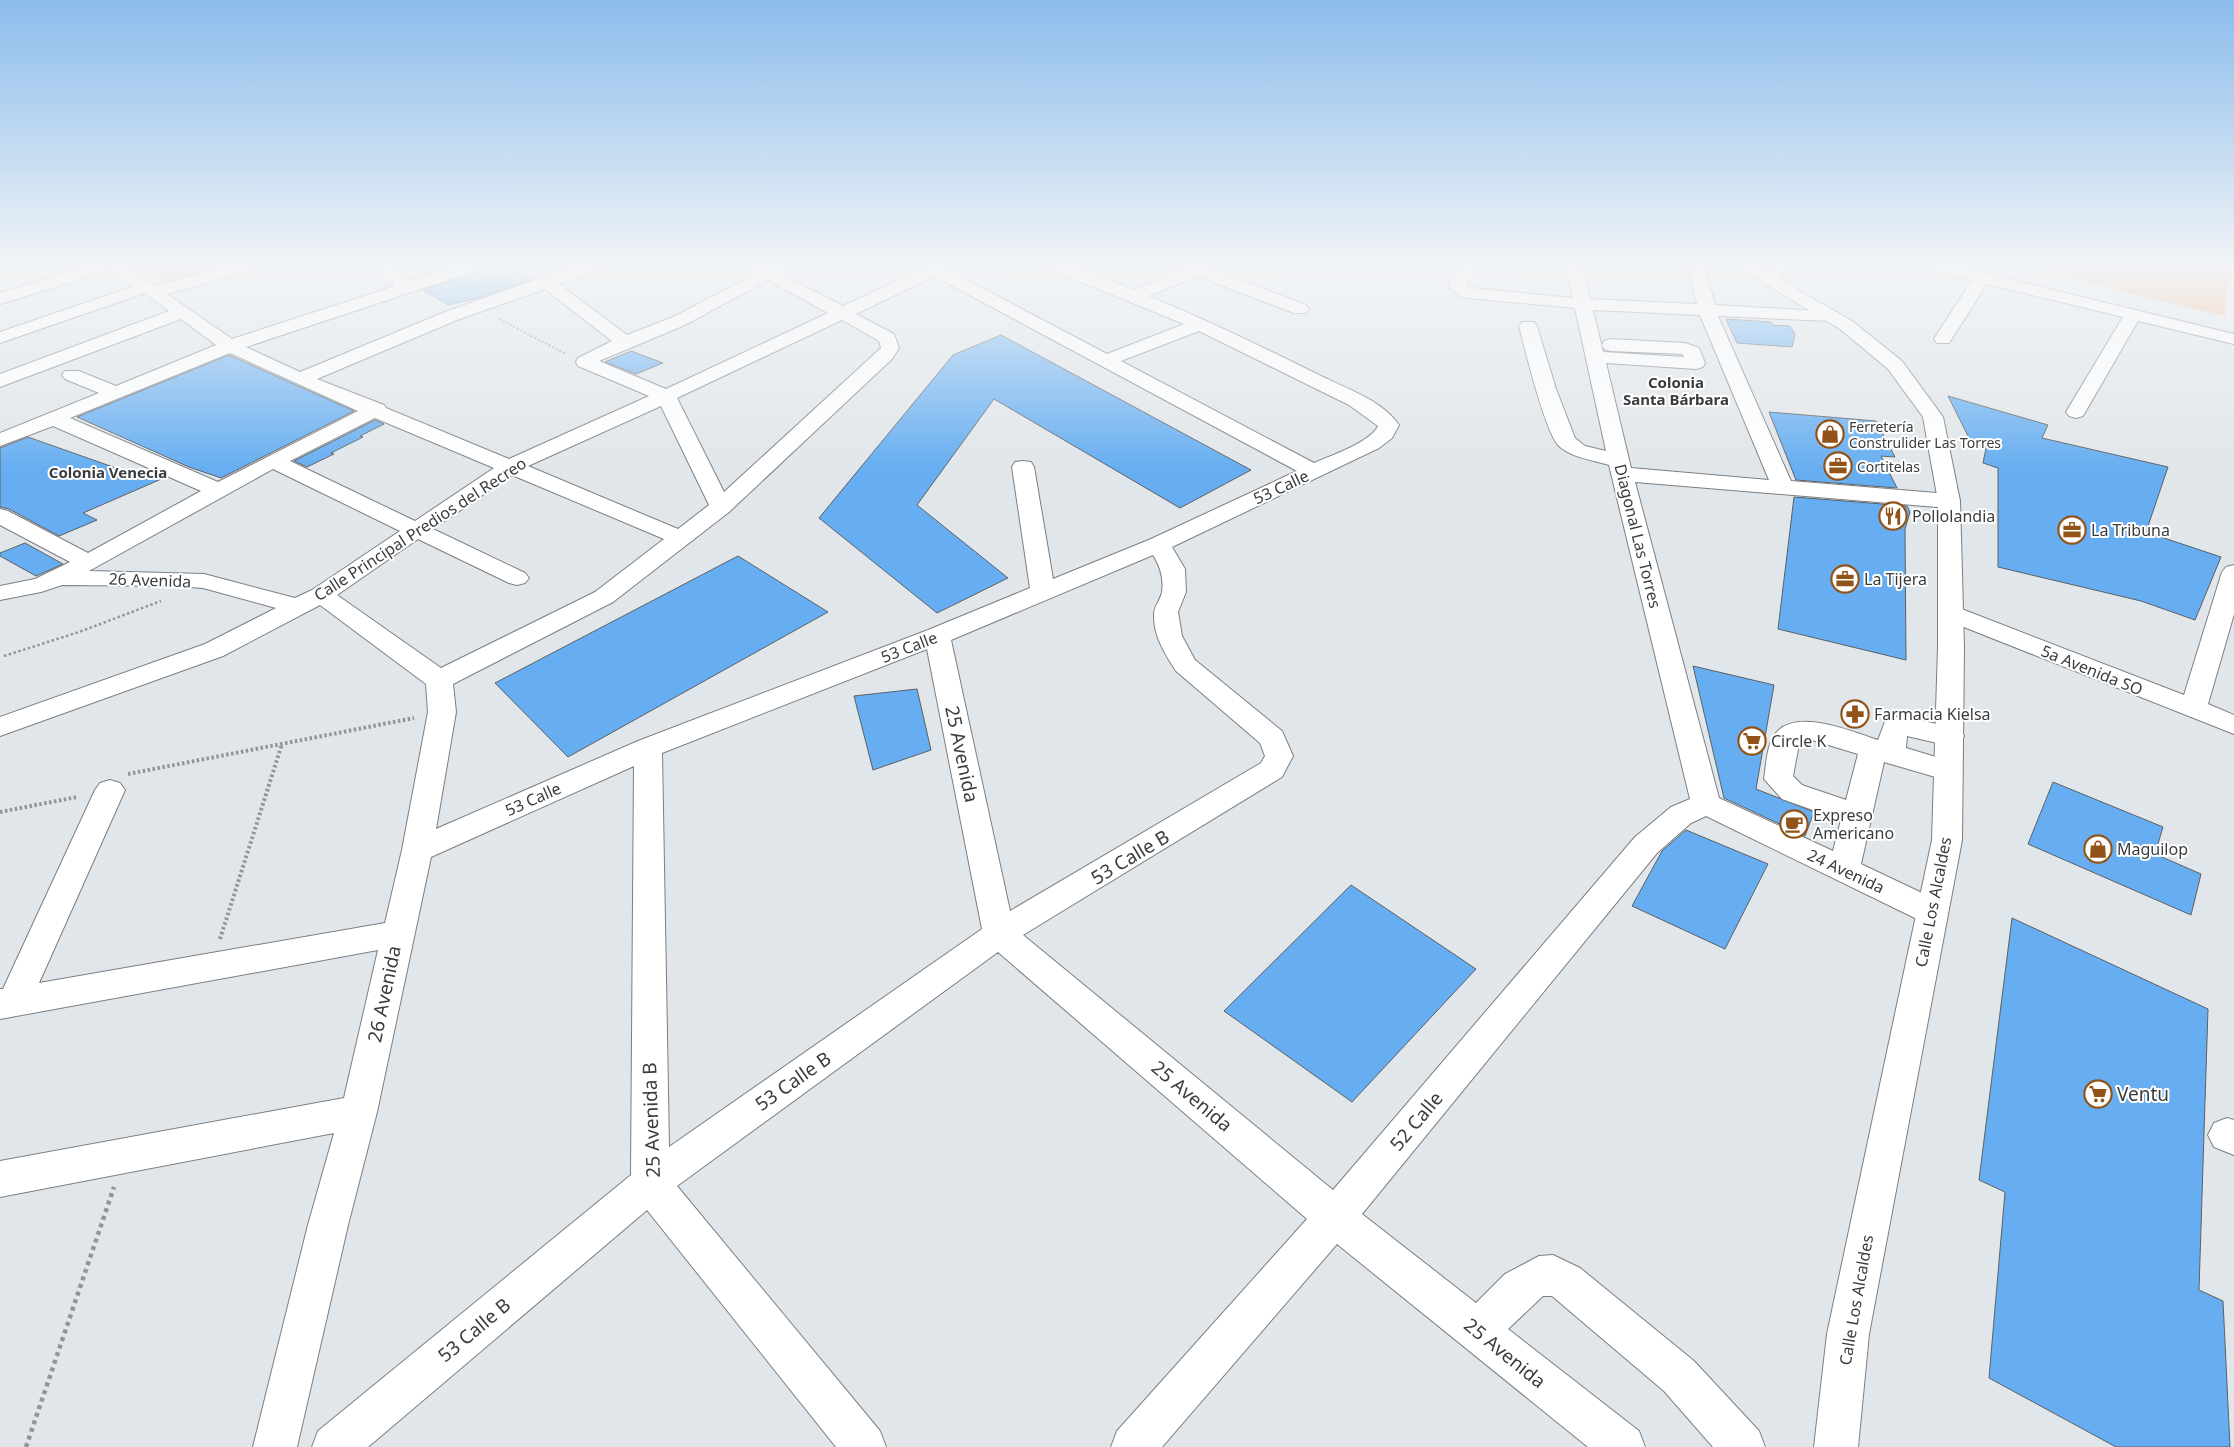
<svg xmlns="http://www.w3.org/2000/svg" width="2234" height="1447" viewBox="0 0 2234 1447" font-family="'Noto Sans',sans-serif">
  <rect width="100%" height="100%" fill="#e1e6ea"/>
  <g fill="#f0b484">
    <path d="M141 266H226L181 280 162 281Z"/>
    <path d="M2020 266H2234V274L2226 288 2225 316Z"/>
  </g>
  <g fill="#66aef1" stroke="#5c6063">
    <path d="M488 266H507L532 279 482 297 448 305 423 290 479 272Z"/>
    <path d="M1726 319 1771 322 1773 325 1790 326 1795 334 1792 347 1737 343Z"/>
    <path d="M1001 335 1251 470 1180 508 994 399 917 505 1008 578 937 613 819 518 953 355Z"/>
    <path d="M631 351 663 363 636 374 605 362Z"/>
    <path d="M229 355 354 411 221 478 189 467 77 417Z"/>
    <path d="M1948 396 2048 425 2042 438 2168 467 2146 532 2221 557 2195 620 2141 601 1998 567V468L1983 463 1986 448 1971 442Z"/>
    <path d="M1769 412 1876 421 1895 457 1881 456 1897 488 1796 480Z"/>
    <path d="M375 420 384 424 360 436 363 437 331 453 334 454 307 467 294 461Z"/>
    <path d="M28 437 147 479 150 471 166 477 83 513 97 520 59 536 9 509 0 507V448Z"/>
    <path d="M1794 497 1907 506 1910 512 1905 529 1906 660 1778 629Z"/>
    <path d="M25 543 63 564 36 576 0 556V553Z"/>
    <path d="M738 556 828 612 568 757 495 683Z"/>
    <path d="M1693 666 1774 685 1756 789 1814 812 1805 836 1724 798Z"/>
    <path d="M917 689 931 750 873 770 854 696Z"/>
    <path d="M2053 782 2163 827 2155 854 2201 874 2191 915 2028 844Z"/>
    <path d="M1686 830 1768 864 1725 949 1632 906 1662 851Z"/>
    <path d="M1351 885 1476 969 1352 1102 1224 1011Z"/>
    <path d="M2012 918 2208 1009 2199 1290 2223 1301 2230 1447H2116L1989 1378 2005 1192 1979 1180Z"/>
  </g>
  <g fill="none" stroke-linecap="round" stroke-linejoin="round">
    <g stroke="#7b7f83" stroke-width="2">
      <g id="minor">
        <path d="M89 266H125L157 286 227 266H254L252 270 167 294 232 339 395 286 371 266H390L410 281 455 266H480L478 270 246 347 300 372 445 312 540 278 578 266H603L601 270 559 284 627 335 673 317 756 274 746 266H786L785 272 781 274 843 306 929 266H951L948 270 1107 354 1184 324 1052 270 1050 266H1074L1134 290 1191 266H1214L1212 269 1306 305 1309 309 1306 313H1294L1197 276 1149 296C1206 320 1263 347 1319 375 1345 388 1382 400 1399 425L1392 438 1379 448 1172 547 1185 569 1186 592 1178 612 1182 636 1195 660 1282 731 1293 756 1282 777 1023 935 1333 1190 1635 837 1671 807 1690 799 1609 465C1593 460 1572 458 1559 446 1545 433 1525 349 1519 326L1522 322H1534L1537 326 1556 389 1575 438 1585 446 1606 451 1575 308 1468 298 1462 297 1448 286 1461 266H1477L1466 285 1472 288 1573 298 1566 266H1582L1590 299 1697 304 1688 266H1704L1715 305 1837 312 1840 316 1837 320 1831 321 1718 316 1791 481 1949 494 1957 496 1960 501 1957 506 1949 508 1635 482 1719 798 1833 851 1841 820 1782 799 1764 779C1766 766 1767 744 1775 734 1796 707 1852 732 1878 740L1886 719 1900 716 1960 729 1964 736 1960 743 1950 746 1907 736 1906 748 1959 764 1963 771 1959 778 1949 781 1884 762 1861 864 1943 903 1948 912 1943 921 1932 925 1921 921 1706 816 1691 823 1657 853 1362 1214 1476 1303 1505 1274 1539 1256 1553 1255 1580 1268 1694 1361 1759 1431 1765 1447H1713L1664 1391 1552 1296H1543L1508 1329 1639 1431 1645 1447H1588L1337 1244 1162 1447H1111L1117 1431 1307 1219 998 952 677 1186 880 1431 886 1447H836L647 1210 368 1447H312L318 1431 631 1175 634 766 431 857 377 1112 348 1225 297 1447H253L308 1225 334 1133 0 1197V1161L344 1098 378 950 0 1019V989H3L95 790 100 783 110 780 120 783 125 790 39 983 385 923 402 850 428 712 426 684 320 605 223 656 0 736V717L205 644 276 608 203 588 176 586 62 585 41 592 0 600V586L35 579 70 562 0 525V509L8 511 88 553 201 491 53 426 0 446V433L99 393 65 379 62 375 65 371H79L116 386 216 345 181 319 0 387V374L169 311 145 293 0 343V332L134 286 108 271 0 304V293ZM934 276 1297 471 1151 539 1053 579 1034 467 1031 462 1023 461 1015 462 1012 467 1030 588 928 630 638 741 436 829 456 712 453 684 613 602 729 512 892 359 899 348 894 334 856 314ZM768 280 828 313 666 389 599 361 685 325ZM545 289 612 341 578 358 576 362 578 366 649 396 509 459 386 408 384 405 317 379 457 320ZM1593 310 1700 315 1769 480 1631 468 1606 363 1696 369 1703 367 1705 363 1699 348 1685 343 1611 339 1604 341 1602 345 1604 349 1611 351 1682 354 1684 357 1603 352ZM842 320 879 341 881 348 724 492 677 398ZM1199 331 1349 405 1378 426C1371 442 1330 456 1314 463L1121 361ZM230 353 358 411 218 482 70 418ZM661 406 709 505 678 529 528 466ZM375 418 494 468 415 521 290 461ZM273 469 400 531 312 590 295 598 204 574 89 571ZM512 475 664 539 595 592 441 668 337 595 418 539 509 583 517 585 525 583 529 578 525 573 433 529ZM1153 555C1160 566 1164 578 1162 592 1161 599 1154 606 1154 614 1153 635 1165 654 1176 671L1260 743 1265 756 1261 763 1010 911 951 640ZM927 649 982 929 669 1147 662 753ZM1806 740H1812L1858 754 1846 800 1802 785 1793 776 1799 744Z"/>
        <path d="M1772 266H1789L1776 284H1764L1762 280Z"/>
        <path d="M1925 266H1955L2234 334V344L2138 321 2083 416 2076 418 2069 416 2066 412 2123 317 1987 284 1949 343H1937L1934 339 1972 280 1927 270Z"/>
        <path d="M2234 565V614L2208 704 2234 715V734L1941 618 1938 613 1941 608 1950 605 1959 608 2184 695 2222 572 2226 567Z"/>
        <path d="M2227 1118 2234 1120V1155L2214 1147 2208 1135 2214 1123Z"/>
      </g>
    </g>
    <g stroke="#7b7f83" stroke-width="2">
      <path id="major" d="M1736 266H1756L1852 321 1902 361 1943 417 1960 501 1964 647 1962 840 1869 1334 1858 1447H1814L1827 1334 1932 840 1938 647V501L1923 417 1888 369 1840 329Z"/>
    </g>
    <path stroke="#929598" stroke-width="2" stroke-dasharray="2 2" stroke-linecap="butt" d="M499 319 566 354"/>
    <path stroke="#929598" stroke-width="2.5" stroke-dasharray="2.5 2.5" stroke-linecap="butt" d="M4 656 79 632 161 601"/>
    <g stroke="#929598" stroke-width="4" stroke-dasharray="2.5 2.5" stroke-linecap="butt">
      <path d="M128 774 414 718"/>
      <path d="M0 812 77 797"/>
      <path d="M220 939 282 744"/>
    </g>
    <path stroke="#929598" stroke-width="4.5" stroke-dasharray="4 4" stroke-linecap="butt" d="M26 1447 114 1187"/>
    <use href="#minor" fill="#fff" fill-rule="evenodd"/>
    <use href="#major" fill="#fff" fill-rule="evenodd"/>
  </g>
  <linearGradient id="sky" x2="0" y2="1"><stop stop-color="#8bbcec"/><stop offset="0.57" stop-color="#f2f4f6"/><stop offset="1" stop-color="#f2f4f6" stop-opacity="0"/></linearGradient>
  <rect width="2234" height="469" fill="url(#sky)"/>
  <defs>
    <g id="shop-ring" transform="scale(1.4375)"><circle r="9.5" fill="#fff" stroke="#915317" stroke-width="1.5"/><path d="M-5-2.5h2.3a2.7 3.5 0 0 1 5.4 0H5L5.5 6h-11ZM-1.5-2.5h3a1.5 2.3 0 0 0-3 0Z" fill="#915317"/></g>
    <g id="office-ring" transform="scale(1.4375)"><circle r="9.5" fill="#fff" stroke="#915317" stroke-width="1.5"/><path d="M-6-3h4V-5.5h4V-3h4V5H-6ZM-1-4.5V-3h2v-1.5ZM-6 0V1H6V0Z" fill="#915317"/></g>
    <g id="restaurant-ring" transform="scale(1.4375)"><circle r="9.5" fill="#fff" stroke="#915317" stroke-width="1.5"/><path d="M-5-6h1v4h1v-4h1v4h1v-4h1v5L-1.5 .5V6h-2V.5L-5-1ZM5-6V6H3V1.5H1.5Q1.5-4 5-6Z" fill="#915317"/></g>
    <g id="pharmacy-ring" transform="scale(1.4375)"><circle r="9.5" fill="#fff" stroke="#915317" stroke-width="1.5"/><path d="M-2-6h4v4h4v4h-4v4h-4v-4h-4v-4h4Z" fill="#915317"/></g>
    <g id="supermarket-ring" transform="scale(1.4375)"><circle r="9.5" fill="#fff" stroke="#915317" stroke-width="1.5"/><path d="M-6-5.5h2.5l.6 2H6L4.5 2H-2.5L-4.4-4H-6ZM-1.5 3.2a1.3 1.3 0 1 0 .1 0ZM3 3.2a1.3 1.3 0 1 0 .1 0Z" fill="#915317"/></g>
    <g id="cafe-ring" transform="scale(1.4375)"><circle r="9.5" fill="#fff" stroke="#915317" stroke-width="1.5"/><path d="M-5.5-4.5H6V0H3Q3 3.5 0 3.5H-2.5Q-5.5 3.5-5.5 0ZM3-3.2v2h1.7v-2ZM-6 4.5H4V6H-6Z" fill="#915317"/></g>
  </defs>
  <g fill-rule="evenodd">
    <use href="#shop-ring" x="1830" y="434"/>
    <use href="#office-ring" x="1838" y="466"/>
    <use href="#restaurant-ring" x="1893" y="516"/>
    <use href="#office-ring" x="2072" y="530"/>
    <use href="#office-ring" x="1845" y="579"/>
    <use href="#pharmacy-ring" x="1855" y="714"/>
    <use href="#supermarket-ring" x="1752" y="741"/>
    <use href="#cafe-ring" x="1794" y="824"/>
    <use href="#shop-ring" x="2098" y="849"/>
    <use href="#supermarket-ring" x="2098" y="1094"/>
  </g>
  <g text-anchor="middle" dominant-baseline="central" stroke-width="4" stroke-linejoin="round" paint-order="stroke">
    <g font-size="14" fill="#3a3c3e" stroke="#fff" text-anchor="start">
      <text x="1849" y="426">Ferretería<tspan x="1849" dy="16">Construlider Las Torres</tspan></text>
      <text x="1857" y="466">Cortitelas</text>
    </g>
    <g font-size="15" font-weight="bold" fill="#3a3c3e" stroke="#fff">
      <text x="1676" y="382">Colonia<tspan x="1676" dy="17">Santa Bárbara</tspan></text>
      <text x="108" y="472">Colonia Venecia</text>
    </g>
    <g font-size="16" fill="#3a3c3e" stroke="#fff">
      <text transform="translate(1281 487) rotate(-25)">53 Calle</text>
      <text transform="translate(420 529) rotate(-33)">Calle Principal Predios del Recreo</text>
      <text transform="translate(1638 536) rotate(76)">Diagonal Las Torres</text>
      <text transform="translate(150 580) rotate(2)">26 Avenida</text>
      <text transform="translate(909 647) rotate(-21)">53 Calle</text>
      <text transform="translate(2092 670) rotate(22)">5a Avenida SO</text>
      <text transform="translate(533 799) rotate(-24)">53 Calle</text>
      <text transform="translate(1846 871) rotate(25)">24 Avenida</text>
      <text transform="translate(1933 902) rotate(-79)">Calle Los Alcaldes</text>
      <text transform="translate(1856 1300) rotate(-80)">Calle Los Alcaldes</text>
    </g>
    <g font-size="16" fill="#3a3c3e" stroke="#fff" text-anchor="start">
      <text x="1912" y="516">Pollolandia</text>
      <text x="2091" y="530">La Tribuna</text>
      <text x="1864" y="579">La Tijera</text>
      <text x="1874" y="714">Farmacia Kielsa</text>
      <text x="1771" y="741">Circle K</text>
      <text x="1813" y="815">Expreso<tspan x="1813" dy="18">Americano</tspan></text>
      <text x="2117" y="849">Maguilop</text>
    </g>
    <g font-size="19" fill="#3a3c3e" stroke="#fff">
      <text transform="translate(962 754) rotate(78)">25 Avenida</text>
      <text transform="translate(1130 857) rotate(-31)">53 Calle B</text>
      <text transform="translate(384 994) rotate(-78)">26 Avenida</text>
      <text transform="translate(793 1081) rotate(-35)">53 Calle B</text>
      <text transform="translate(1192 1096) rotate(40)">25 Avenida</text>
      <text transform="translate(651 1120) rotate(-92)">25 Avenida B</text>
      <text transform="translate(1416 1121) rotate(-50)">52 Calle</text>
      <text transform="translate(474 1330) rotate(-40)">53 Calle B</text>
      <text transform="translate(1505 1353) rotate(39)">25 Avenida</text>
    </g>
    <g font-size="19" fill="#3a3c3e" stroke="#fff" text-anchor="start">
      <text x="2117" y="1094">Ventu</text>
    </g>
  </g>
</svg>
